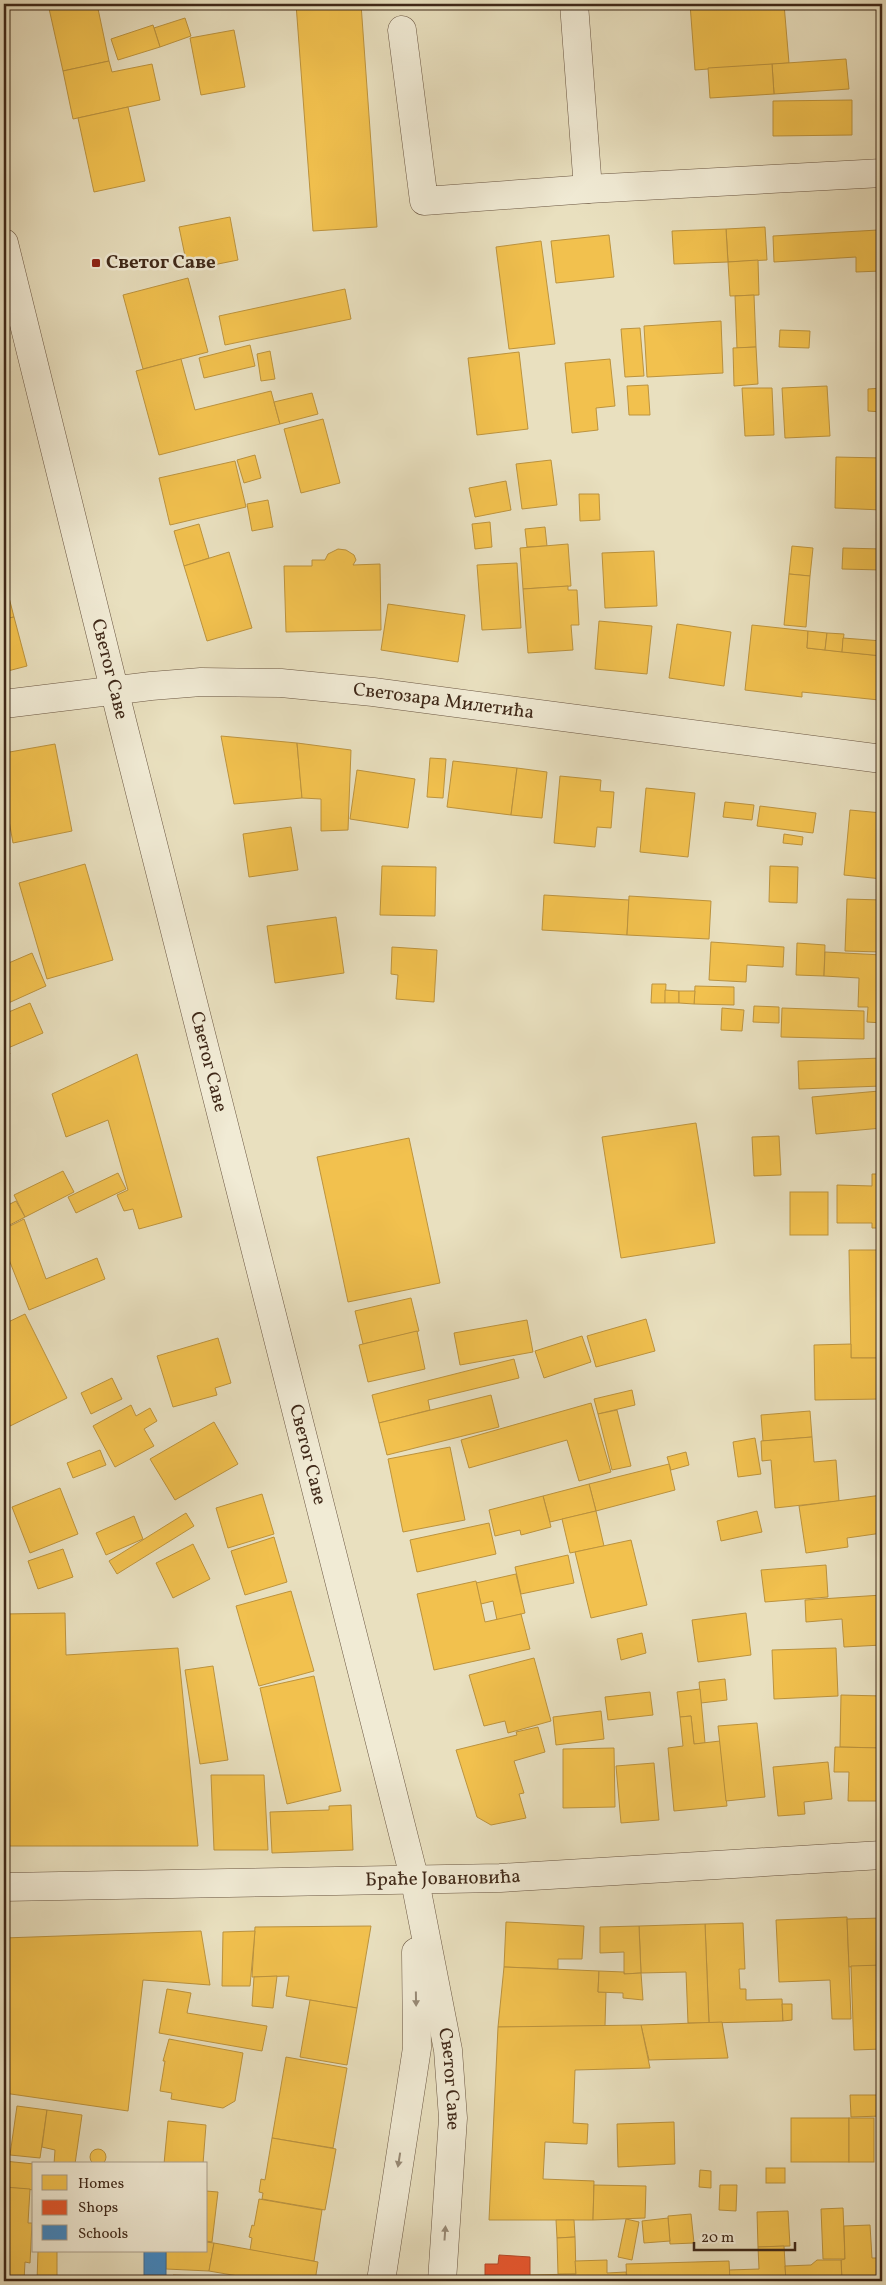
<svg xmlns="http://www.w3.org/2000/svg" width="886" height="2285" viewBox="0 0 886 2285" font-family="Vollkorn,serif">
  <rect width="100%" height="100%" fill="#e9e0bf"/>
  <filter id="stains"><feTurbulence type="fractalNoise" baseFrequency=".004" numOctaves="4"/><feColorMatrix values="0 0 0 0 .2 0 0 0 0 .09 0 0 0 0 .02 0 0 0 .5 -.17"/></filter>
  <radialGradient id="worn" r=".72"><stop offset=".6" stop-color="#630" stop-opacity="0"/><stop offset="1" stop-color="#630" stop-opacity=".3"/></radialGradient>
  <g fill="#f2c14e" stroke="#bc933e">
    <path d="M48 4H97L109 61 63 71Z"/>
    <path d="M296 4H361L377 227 313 231Z"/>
    <path d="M690 4H784L789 63 695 70Z"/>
    <path d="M185 18 191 36 160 47 154 28Z"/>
    <path d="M153 25 160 47 118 60 111 39Z"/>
    <path d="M234 30 245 87 201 95 190 38Z"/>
    <path d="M846 59 849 89 774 94 772 64Z"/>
    <path d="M109 61 112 72 152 64 160 100 73 119 63 71Z"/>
    <path d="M772 64 774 94 710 98 708 68Z"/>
    <path d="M852 100V135L773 136V101Z"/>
    <path d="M128 107 145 181 94 192 78 118Z"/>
    <path d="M230 217 238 260 188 270 179 227Z"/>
    <path d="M765 227 767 260 728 262 726 229Z"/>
    <path d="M726 229 728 262 674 264 672 231Z"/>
    <path d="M878 230 881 271 856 272V257L774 262 773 236Z"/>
    <path d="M609 235 614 277 556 283 551 241Z"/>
    <path d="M541 241 555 344 509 349 496 247Z"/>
    <path d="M758 260 759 295 730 296 728 262Z"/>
    <path d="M188 278 208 352 143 369 123 295Z"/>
    <path d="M345 289 351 319 225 345 219 316Z"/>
    <path d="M754 295 756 347 737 348 735 296Z"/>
    <path d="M721 321 723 373 647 377 644 326Z"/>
    <path d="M640 328 644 376 625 377 621 329Z"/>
    <path d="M780 330 810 331 809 348 779 347Z"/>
    <path d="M250 345 255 366 204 378 199 358Z"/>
    <path d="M756 347 758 384 734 386 733 348Z"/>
    <path d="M270 351 275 379 261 381 257 354Z"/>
    <path d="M519 352 528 429 477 435 468 358Z"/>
    <path d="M181 359 195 410 271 391 280 424 159 455 136 371Z"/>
    <path d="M610 359 615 406 596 408 598 430 572 433 565 363Z"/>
    <path d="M648 385 650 415H629L627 386Z"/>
    <path d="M827 386 830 436 785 438 782 388Z"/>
    <path d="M742 388H772L774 435 745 436Z"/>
    <path d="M882 388V412L868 411V389Z"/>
    <path d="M312 393 318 414 280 424 274 402Z"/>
    <path d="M323 419 340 483 301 493 284 429Z"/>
    <path d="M255 455 261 478 244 483 237 460Z"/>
    <path d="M836 457 882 458V510L835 508Z"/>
    <path d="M551 460 557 505 522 509 516 464Z"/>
    <path d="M235 461 246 507 170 525 159 478Z"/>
    <path d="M506 481 511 510 475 517 469 488Z"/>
    <path d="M579 494H599L600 520 580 521Z"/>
    <path d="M268 500 273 527 252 531 247 504Z"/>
    <path d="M490 522 492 547 475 549 472 524Z"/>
    <path d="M199 524 209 558 184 566 174 531Z"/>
    <path d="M545 527 547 546 527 547 525 529Z"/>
    <path d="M568 544 571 586 523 589 520 548Z"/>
    <path d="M792 546 813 548 810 576 789 574Z"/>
    <path d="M843 548 882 549V570L842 569Z"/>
    <path d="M338 549 346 550 354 555 356 560 353 565 380 564 381 630 286 632 284 566H312V560H325L328 554Z"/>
    <path d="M654 551 657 606 605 608 602 553Z"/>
    <path d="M229 552 252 628 207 641 184 566Z"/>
    <path d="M517 563 521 628 482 630 477 565Z"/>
    <path d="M789 574 810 576 806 627 784 625Z"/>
    <path d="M4 578 14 617 4 619Z"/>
    <path d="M568 586V590H577L579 625H571L573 650 528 653 523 589Z"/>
    <path d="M388 604 465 615 458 662 381 650Z"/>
    <path d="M14 617 27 666 4 672V619Z"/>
    <path d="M599 621 652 626 647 674 595 669Z"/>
    <path d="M677 624 731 632 724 686 669 678Z"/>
    <path d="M752 625 808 631 807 648 882 656 879 700 802 692V697L745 690Z"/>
    <path d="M808 631 827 633 825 650 807 648Z"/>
    <path d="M827 633 844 634 842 652 825 650Z"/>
    <path d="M843 638 882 641V656L842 652Z"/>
    <path d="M221 736 297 743 302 798 234 804Z"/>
    <path d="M297 743 351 750 348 830 321 831V799L302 798Z"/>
    <path d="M55 744 72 831 13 843 4 793V753Z"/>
    <path d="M430 758 446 759 443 798 427 797Z"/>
    <path d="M453 761 517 768 511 815 447 807Z"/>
    <path d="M517 768 547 772 542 818 511 815Z"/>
    <path d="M357 770 415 779 408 828 350 819Z"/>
    <path d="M560 776 601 780 600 791 614 792 611 828 597 827 595 847 554 843Z"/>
    <path d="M646 788 695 793 688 857 640 852Z"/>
    <path d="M725 802 754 805 752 820 723 817Z"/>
    <path d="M760 806 816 813 813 833 757 826Z"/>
    <path d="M850 810 882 813V879L844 875Z"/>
    <path d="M291 827 298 870 249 877 243 834Z"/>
    <path d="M784 834 803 837 802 845 783 843Z"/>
    <path d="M4 852 8 877 4 878Z"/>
    <path d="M85 864 113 960 47 979 19 883Z"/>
    <path d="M382 866 436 867 435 916 380 915Z"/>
    <path d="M770 866 798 867 797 903 769 902Z"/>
    <path d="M544 895 629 900 627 935 542 930Z"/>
    <path d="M629 896 711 901 709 939 627 935Z"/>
    <path d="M847 899 882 900V952L845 951Z"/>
    <path d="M336 917 344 973 275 983 267 926Z"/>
    <path d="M711 942 784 947 783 967 747 965 746 982 709 980Z"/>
    <path d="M797 943 825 945 824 976 796 975Z"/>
    <path d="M392 947 437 950 434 1002 396 999 398 975 391 974Z"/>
    <path d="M825 952 882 955V1023L867 1022 868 1007H858L859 978 824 976Z"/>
    <path d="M32 953 46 986 4 1005V965Z"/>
    <path d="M652 984H666L665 1003H651Z"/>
    <path d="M695 986 734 987V1005L694 1004Z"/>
    <path d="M665 990 679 991V1003H665Z"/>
    <path d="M679 991H695L694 1004 679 1003Z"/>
    <path d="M30 1003 43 1033 8 1048 10 1054 4 1057V1040L7 1038 4 1029V1014Z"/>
    <path d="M754 1006 779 1007V1023L753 1022Z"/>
    <path d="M722 1008 744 1010 742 1031 721 1030Z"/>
    <path d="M782 1008 864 1011V1039L781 1037Z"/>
    <path d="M137 1054 182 1217 139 1229 133 1209 124 1211 117 1195 128 1190 108 1120 66 1137 52 1094Z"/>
    <path d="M882 1058V1086L799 1089 798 1061Z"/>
    <path d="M879 1091 882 1128 816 1134 812 1097Z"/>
    <path d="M696 1123 715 1243 621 1258 602 1137Z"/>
    <path d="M779 1136 781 1175 754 1176 752 1137Z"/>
    <path d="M409 1138 440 1283 348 1302 317 1157Z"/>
    <path d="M63 1171 74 1192 25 1217 14 1195Z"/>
    <path d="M118 1173 126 1189 76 1213 68 1197Z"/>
    <path d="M872 1174H882V1228H872V1223H837V1185L872 1186Z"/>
    <rect x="790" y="1192" width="38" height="43"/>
    <path d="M16 1201 25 1217 4 1228V1207Z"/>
    <path d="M24 1219 46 1279 97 1258 105 1279 29 1310 4 1247V1229Z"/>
    <path d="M849 1250H882V1358H851Z"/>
    <path d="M411 1298 419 1331 363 1344 355 1311Z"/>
    <path d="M25 1314 67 1398 4 1429V1324Z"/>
    <path d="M646 1319 655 1351 596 1367 587 1336Z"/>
    <path d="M527 1320 533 1352 460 1365 454 1333Z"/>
    <path d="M417 1331 425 1369 368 1382 359 1345Z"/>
    <path d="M582 1336 591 1362 544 1378 535 1351Z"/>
    <path d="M218 1338 231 1383 215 1388 217 1395 173 1407 157 1356Z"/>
    <path d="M851 1344V1358H881V1399L815 1400 814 1345Z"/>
    <path d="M514 1359 519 1378 428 1400 430 1410 379 1423 372 1395Z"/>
    <path d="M112 1378 122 1399 91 1414 81 1393Z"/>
    <path d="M632 1390 635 1405 598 1414 594 1399Z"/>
    <path d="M491 1395 499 1427 387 1455 379 1423Z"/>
    <path d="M591 1403 611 1472 579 1481 567 1440 469 1468 461 1440Z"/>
    <path d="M131 1405 136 1416 150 1408 157 1421 144 1429 154 1446 115 1467 93 1426Z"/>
    <path d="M617 1410 631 1466 612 1470 598 1414Z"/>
    <path d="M810 1411 812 1437 763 1441 761 1415Z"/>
    <path d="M214 1422 238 1464 175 1500 150 1459Z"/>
    <path d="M812 1437 814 1462 836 1460 839 1501 775 1508 771 1460 762 1461 761 1441Z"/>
    <path d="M755 1438 761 1474 738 1477 733 1442Z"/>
    <path d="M450 1447 465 1520 403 1532 388 1459Z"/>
    <path d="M100 1450 106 1465 73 1478 67 1463Z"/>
    <path d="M686 1452 689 1465 671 1470 667 1457Z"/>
    <path d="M669 1464 675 1490 596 1511 589 1484Z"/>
    <path d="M589 1484 596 1511 550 1522 543 1496Z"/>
    <path d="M60 1488 78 1534 30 1553 12 1507Z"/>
    <path d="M262 1494 274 1534 228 1548 216 1508Z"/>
    <path d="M882 1495V1533L847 1538 848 1547 806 1553 799 1506Z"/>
    <path d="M543 1496 551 1527 521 1535 520 1530 495 1536 489 1510Z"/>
    <path d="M596 1511 604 1546 570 1553 562 1519Z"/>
    <path d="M757 1511 762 1532 721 1541 717 1521Z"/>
    <path d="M186 1513 194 1526 117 1574 109 1561Z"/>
    <path d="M134 1516 143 1539 106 1555 96 1533Z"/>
    <path d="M489 1523 496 1554 417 1572 410 1540Z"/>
    <path d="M274 1537 287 1582 245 1595 231 1551Z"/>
    <path d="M631 1540 647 1605 591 1618 575 1552Z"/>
    <path d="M193 1544 210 1579 173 1598 156 1563Z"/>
    <path d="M63 1549 73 1577 38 1589 28 1561Z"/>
    <path d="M568 1555 574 1583 521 1594 515 1567Z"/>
    <path d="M826 1565 828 1597 765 1602 761 1570Z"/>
    <path d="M516 1574 525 1613 497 1620 493 1601 481 1604 476 1583Z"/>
    <path d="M476 1581 485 1622 521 1614 530 1649 434 1670 417 1594Z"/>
    <path d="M291 1591 314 1671 259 1686 236 1606Z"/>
    <path d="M882 1595V1645L844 1647 842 1619 806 1622 805 1600Z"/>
    <path d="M65 1613 66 1655 178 1648 198 1846H4V1614Z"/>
    <path d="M746 1613 751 1655 698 1662 692 1620Z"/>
    <path d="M642 1633 646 1653 621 1660 617 1639Z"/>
    <path d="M836 1648 838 1696 774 1699 772 1650Z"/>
    <path d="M534 1658 551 1721 508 1733 505 1721 484 1726 469 1675Z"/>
    <path d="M213 1666 228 1760 200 1764 185 1670Z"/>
    <path d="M314 1676 341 1791 287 1804 260 1688Z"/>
    <path d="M725 1679 727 1700 701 1703 699 1682Z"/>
    <path d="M700 1689 705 1743 694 1744 691 1716 680 1717 677 1692Z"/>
    <path d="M650 1692 653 1715 608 1720 605 1697Z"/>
    <path d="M841 1695 882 1696V1748L840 1747Z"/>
    <path d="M601 1711 604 1739 556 1745 553 1717Z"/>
    <path d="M691 1716 694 1744 720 1741 727 1806 674 1811 668 1748 683 1746 680 1717Z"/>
    <path d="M757 1723 765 1797 726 1801 718 1726Z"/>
    <path d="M538 1727 545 1752 514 1761 524 1793 519 1794 526 1818 491 1825 477 1817 456 1750 517 1735 516 1732Z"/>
    <path d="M835 1747 882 1748V1801H848L849 1772H834Z"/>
    <path d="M614 1748 615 1807 563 1808V1749Z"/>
    <path d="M828 1762 832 1799 804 1802 805 1814 778 1816 773 1767Z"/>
    <path d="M654 1763 659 1820 621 1823 616 1766Z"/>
    <path d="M211 1775H264L268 1850H214Z"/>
    <path d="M351 1805 353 1850 272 1853 270 1812 329 1810V1806Z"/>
    <path d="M847 1917 851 2019H832L830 1980 779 1982 776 1920Z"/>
    <path d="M882 1918V1965L849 1967 847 1919Z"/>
    <path d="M506 1922 584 1926 582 1959H558V1969L504 1967Z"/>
    <path d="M743 1923 745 1969H739L740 1989H746V2000L782 1999 783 2021 709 2023 705 1924Z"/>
    <path d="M705 1924 709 2023H688L686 1972 641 1973 639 1926Z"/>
    <path d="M371 1926 357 2008 286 1996 289 1976 252 1977 255 1927Z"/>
    <path d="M639 1926 641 1973 624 1974V1952L600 1953V1927Z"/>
    <path d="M201 1931 210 1985 143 1980 128 2111 4 2093V1938Z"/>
    <path d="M255 1931 250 1986H222L223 1932Z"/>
    <path d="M882 1965V2049L854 2050 851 1966Z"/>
    <path d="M504 1967 599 1971 598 1992H606L605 2026 498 2027Z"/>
    <path d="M599 1971 624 1972V1974L641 1973 643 2000 623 1998V1993L598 1992Z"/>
    <path d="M277 1976 273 2008 252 2006 254 1977Z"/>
    <path d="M167 1989 191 1993 187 2013 267 2026 262 2051 159 2033Z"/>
    <path d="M310 2000 357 2008 347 2065 300 2057Z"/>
    <path d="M782 2004H792V2020L783 2021Z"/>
    <path d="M722 2022 728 2058 649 2060 641 2025Z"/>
    <path d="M641 2025 650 2068 575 2070 573 2123 588 2124 587 2144 545 2142 543 2179 594 2181 593 2220H489L498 2027Z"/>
    <path d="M169 2039 243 2053 235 2101 223 2108 171 2099 172 2093 160 2091 165 2061H163Z"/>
    <path d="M286 2057 347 2068 333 2148 272 2138Z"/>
    <path d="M850 2095H882V2116L851 2117Z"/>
    <path d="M17 2106 47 2110 40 2158 10 2155Z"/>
    <path d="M47 2110 82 2115 75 2164H54L55 2150 42 2147Z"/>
    <rect x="791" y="2118" width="58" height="44"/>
    <rect x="849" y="2118" width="25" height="44"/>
    <path d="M168 2121 206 2125 203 2164H164Z"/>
    <path d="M674 2122 675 2164 618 2167 617 2124Z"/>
    <path d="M272 2138 336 2149 325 2210 262 2199 263 2193 259 2192 261 2179 265 2180Z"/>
    <circle cx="98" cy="2157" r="8"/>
    <path d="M4 2161 34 2164V2190L4 2187Z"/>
    <rect x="766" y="2168" width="19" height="15"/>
    <path d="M700 2170 711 2171V2188L699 2187Z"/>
    <path d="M594 2185 646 2186 645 2218 593 2220Z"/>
    <path d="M720 2185H737L736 2211 719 2210Z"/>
    <path d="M4 2187 30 2189 28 2223H32L30 2263 25 2262 24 2281H4Z"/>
    <path d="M206 2191 218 2192 212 2242 206 2241Z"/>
    <path d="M259 2199 322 2210 314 2261 250 2250 252 2238 249 2237 252 2225 254 2226Z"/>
    <path d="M843 2208 845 2259H823L821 2209Z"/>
    <path d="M788 2211 790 2246 758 2247 757 2212Z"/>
    <path d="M691 2214 694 2243 670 2244 668 2216Z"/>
    <path d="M668 2218 670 2241 644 2243 642 2221Z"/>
    <path d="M626 2219 639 2222 632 2260 618 2257Z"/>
    <path d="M556 2220H574L575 2237 557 2238Z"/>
    <path d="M870 2225 872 2258H882V2281H842L841 2260 845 2259 844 2226Z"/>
    <path d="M575 2237 576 2274H558L557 2238Z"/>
    <path d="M206 2242 214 2243 209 2271 166 2269V2251H206Z"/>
    <path d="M214 2243 318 2262 315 2281H267L209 2271Z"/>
    <path d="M784 2246 786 2281H730L729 2270 759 2269 758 2247Z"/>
    <path d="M38 2251H57V2281H37Z"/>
    <path d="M607 2260V2273L626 2272 627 2281H530V2275L576 2274 575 2261Z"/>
    <path d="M817 2260H841L842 2281H786L785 2266 811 2265Z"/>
    <path d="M729 2261 730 2281H627L626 2264Z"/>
    <path d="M173 2275 230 2277V2281H173Z"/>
  </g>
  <path fill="#e4572e" stroke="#b24927" d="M499 2255 530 2257V2281H485V2264H498Z"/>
  <rect fill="#3f88c5" stroke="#3f6b91" x="144" y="2251" width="22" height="30"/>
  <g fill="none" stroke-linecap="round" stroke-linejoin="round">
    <g stroke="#6a5642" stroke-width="29">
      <g id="minor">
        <path d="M574 4 588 189"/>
        <path d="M402 30 424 201 588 189 882 173"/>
        <path id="s1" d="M4 243 123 725 415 1881 448 2050 453 2118 442 2281"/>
        <path id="s2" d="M4 704 151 686 201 682 281 683 373 692 882 759"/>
        <path id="s3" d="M4 1887 500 1878 882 1855"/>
        <path d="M381 2281 417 2048 416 1952"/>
      </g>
    </g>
    <use href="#minor" stroke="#f1ebd5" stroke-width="28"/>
  </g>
  <defs><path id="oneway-solid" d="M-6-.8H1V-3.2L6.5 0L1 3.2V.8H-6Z" transform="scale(1.25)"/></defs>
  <g fill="#988a76">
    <use href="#oneway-solid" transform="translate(416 1999) rotate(89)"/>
    <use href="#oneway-solid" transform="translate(399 2160) rotate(99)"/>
    <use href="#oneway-solid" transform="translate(445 2233) rotate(-86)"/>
  </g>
  <rect fill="#8f2418" stroke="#f1ebd5" stroke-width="2" x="91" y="258" width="10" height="10" rx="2.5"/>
  <g text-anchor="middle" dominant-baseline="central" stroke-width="5" stroke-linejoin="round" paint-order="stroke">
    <g font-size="19" font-weight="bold" fill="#3f2818" stroke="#f1ebd5" text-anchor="start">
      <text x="106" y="263">Светог Саве</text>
    </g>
    <g font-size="19" fill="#3f2818" stroke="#f1ebd5">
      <text stroke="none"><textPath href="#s1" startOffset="439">Светог Саве</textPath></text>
      <text stroke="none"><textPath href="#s2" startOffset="442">Светозара Милетића</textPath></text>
      <text stroke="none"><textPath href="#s1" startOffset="844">Светог Саве</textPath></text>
      <text stroke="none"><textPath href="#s1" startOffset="1249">Светог Саве</textPath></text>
      <text stroke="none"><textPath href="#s3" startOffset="439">Браће Јовановића</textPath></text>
      <text stroke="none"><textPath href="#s1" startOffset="1890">Светог Саве</textPath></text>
    </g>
  </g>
  <rect width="886" height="2285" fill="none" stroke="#e9e0bf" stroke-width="20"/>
  <rect x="5" y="5" width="876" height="2275" fill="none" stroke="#3f2818" stroke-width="2.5"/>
  <rect x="10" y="10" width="866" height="2265" fill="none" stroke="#3f2818"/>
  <rect x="32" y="2162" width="175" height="90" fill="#f1ebd5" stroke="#aa9d89"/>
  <rect x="42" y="2175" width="25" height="15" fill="#f2c14e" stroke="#aa9d89"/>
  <text x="78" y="2188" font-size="15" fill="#3f2818">Homes</text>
  <rect x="42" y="2200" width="25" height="15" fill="#e4572e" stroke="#aa9d89"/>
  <text x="78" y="2212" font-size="15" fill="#3f2818">Shops</text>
  <rect x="42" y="2225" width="25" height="15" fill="#3f88c5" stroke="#aa9d89"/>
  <text x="78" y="2238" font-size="15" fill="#3f2818">Schools</text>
  <path d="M694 2242v8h101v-8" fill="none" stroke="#3f2818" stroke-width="2.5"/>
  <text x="701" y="2242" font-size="15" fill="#3f2818" stroke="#f1ebd5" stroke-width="4" paint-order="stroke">20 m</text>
  <rect width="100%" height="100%" filter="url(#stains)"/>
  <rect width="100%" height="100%" fill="url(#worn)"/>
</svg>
